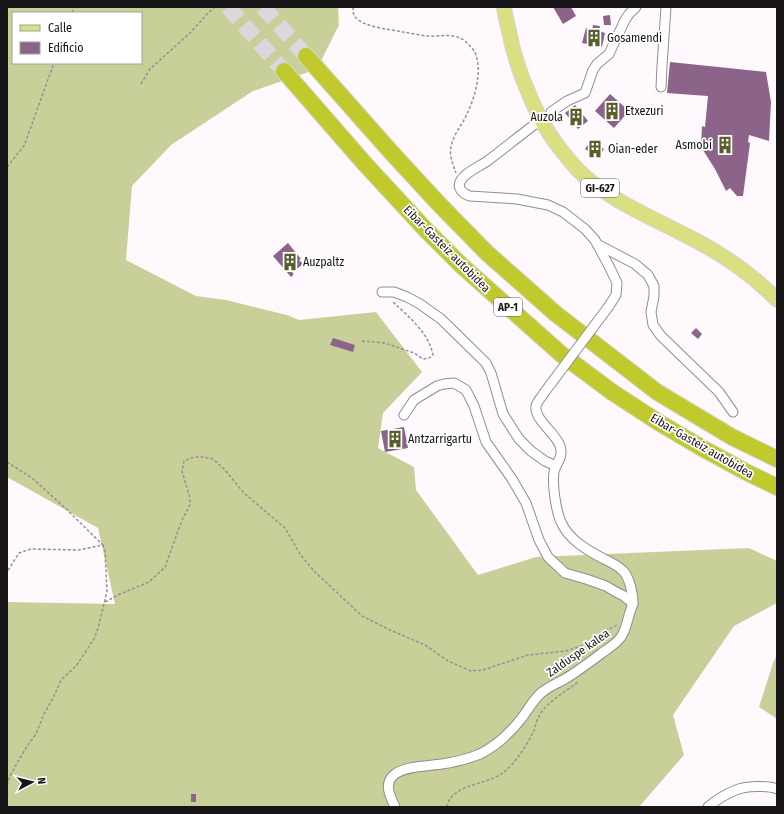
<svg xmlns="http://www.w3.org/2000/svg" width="784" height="814" viewBox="0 0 784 814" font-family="'Fira Sans Condensed',sans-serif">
  <rect width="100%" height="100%" fill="#fff9fe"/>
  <g fill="#c9cf98" fill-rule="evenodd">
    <path d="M7 7H338L339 25 317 69 253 91 171 145 132 186 126 260 196 296 226 300 287 315 299 320 376 312 422 372 383 413 378 448 414 467 416 490 478 575 536 557 749 548 777 561V603L734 626 673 715 684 755 639 807H7V602L115 604 98 528 7 477ZM13 13H141V63H13Z"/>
    <path d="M777 655V719L759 707 773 663Z"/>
  </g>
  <g fill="#8d6489">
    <path d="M553 7H571L576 16 563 24Z"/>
    <path d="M610 15 611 25H604L603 16Z"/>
    <path d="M593 25 600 26 599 31 605 33 602 47 582 43 586 28 592 30Z"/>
    <path d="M670 62 766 72 771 102 769 141 749 135 748 142 750 143 743 196H737L730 188 726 191 715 169 701 147 702 126 705 127 708 96 667 93Z"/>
    <path d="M610 94 629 111 614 128 595 111Z"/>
    <path d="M575 105 588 121 578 129 565 113Z"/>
    <path d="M591 140 604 149 598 158 585 149Z"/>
    <path d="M288 243 301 259 299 260 303 264 292 273 294 274 291 277 273 256Z"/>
    <path d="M696 328 702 334 698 339 691 333Z"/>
    <path d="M333 338 355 345 353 352 330 345Z"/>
    <path d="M404 427 408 448 385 452 381 431Z"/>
    <rect x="191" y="794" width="5" height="8"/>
  </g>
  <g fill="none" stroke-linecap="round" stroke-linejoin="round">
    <g stroke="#dcd7dc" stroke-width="16" stroke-dasharray="16 8" stroke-linecap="butt">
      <path d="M228 7 284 71"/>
      <path d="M263 7 306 56"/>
    </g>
    <g stroke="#948b93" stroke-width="11">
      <g id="minor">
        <path d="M661 87 662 66 666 7"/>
        <path d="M551 112 567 101 585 93 593 70 597 64 609 54 625 20 629 14 636 7"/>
        <path d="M534 125C518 137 502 150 486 162 478 167 466 172 461 180 456 188 463 194 470 196L517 199 548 205 563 212 585 229 595 240 610 268 617 283 616 295 609 306"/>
        <path d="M597 244 635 264 648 275 654 286V296L651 312 653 325 661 336 719 392 733 412"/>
        <path d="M382 292H394L407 297 420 304 441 319 486 363 491 373 503 414 519 439 531 451 545 461 556 466"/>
        <path d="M404 415 414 400 437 386 444 384 454 383 466 390 474 406 486 442 512 479 526 503 539 540 548 557 565 573 586 579 606 586 616 592 624 596 633 604"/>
        <path d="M395 807C390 796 383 783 395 774 406 766 428 766 442 764 455 762 468 759 480 754 496 746 510 733 521 719 528 710 533 700 541 693 548 687 557 683 565 679 578 671 590 662 602 653 609 648 616 644 621 637 626 630 627 621 630 612 631 609 632 606 633 603 633 594 629 575 622 570 617 565 610 562 604 559 587 550 569 540 561 522 556 511 552 484 554 472 556 462 564 458 560 446 556 433 534 420 536 406 537 401 542 397 544 393"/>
        <path d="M708 807C716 800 726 794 736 790 745 786 768 785 777 789"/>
      </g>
    </g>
    <g stroke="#d5d5d5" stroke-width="16">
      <path id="primary" d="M504 7C505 15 507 23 509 31 513 52 520 74 529 94 541 124 556 146 578 170 605 198 649 216 683 234 718 251 750 272 777 300"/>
    </g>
    <g stroke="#d5d5d5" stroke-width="18">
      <g id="motorway">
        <path d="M306 56 391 152 439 204 487 253 556 314 657 392 732 437 777 459"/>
        <path d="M284 71 365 164 425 229 461 265 561 354 612 392 658 422 702 448 746 472 777 487"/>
      </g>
    </g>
    <g stroke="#949094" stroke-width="1.5" stroke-dasharray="3 2" stroke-linecap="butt">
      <path d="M353 7C353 11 353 15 356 18 367 28 389 29 403 32 410 33 419 35 427 36 439 37 454 32 465 41 469 45 474 49 476 55 482 73 475 97 467 114 462 125 453 135 451 147 449 155 453 165 456 173"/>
      <path d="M72 13 74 7"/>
      <path d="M141 84 150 69 191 32 209 12 215 7"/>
      <path d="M7 167 24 146 54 63"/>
      <path d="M362 341 385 343 414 353 423 359 429 358 433 355C429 333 408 316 393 302"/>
      <path d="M7 462 32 478 63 506 103 545 79 550 31 549 19 553 7 572"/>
      <path d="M105 602 120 594 149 582 165 567 182 520 190 505V498L182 471 184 461 194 457H203L213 459 224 469 244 493 285 528 300 554 314 571 362 616 390 630 425 645 448 661 471 671 483 670 528 655 566 651 584 645 611 628 617 625"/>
      <path d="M7 785 10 776 17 763 26 748 36 734 43 716 54 696 61 680 76 666 94 639 99 625 107 591 105 552 103 545"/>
      <path d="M447 807C451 783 487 786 504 772 516 762 528 744 534 730 536 725 537 718 541 713 549 701 566 691 578 682"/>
    </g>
    <use href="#minor" stroke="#fff" stroke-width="9"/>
    <use href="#primary" stroke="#dadf81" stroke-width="14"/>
    <use href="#motorway" stroke="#c1ca2d" stroke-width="16"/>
    <g stroke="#948b93" stroke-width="11" stroke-linecap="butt">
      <path id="minor-bridge" d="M544 393 609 306"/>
    </g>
    <use href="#minor-bridge" stroke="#fff" stroke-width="9"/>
  </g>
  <defs>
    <g id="building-bare" transform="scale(1.38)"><path d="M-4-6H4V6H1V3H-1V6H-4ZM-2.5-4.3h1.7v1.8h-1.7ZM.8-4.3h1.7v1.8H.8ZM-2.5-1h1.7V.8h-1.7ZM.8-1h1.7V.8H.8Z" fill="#5a5e2c" stroke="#fff" stroke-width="2.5" paint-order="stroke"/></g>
  </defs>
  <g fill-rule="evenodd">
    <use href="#building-bare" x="594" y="38"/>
    <use href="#building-bare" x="612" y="111"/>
    <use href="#building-bare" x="576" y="117"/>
    <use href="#building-bare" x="725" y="145"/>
    <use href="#building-bare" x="595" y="149"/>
    <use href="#building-bare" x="290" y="262"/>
    <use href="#building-bare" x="395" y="439"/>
  </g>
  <g text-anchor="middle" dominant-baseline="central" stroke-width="3.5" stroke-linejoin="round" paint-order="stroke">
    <g fill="#fff" stroke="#5d5b5d" stroke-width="1">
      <rect x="581" y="179" width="38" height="18" rx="3"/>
      <rect x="494" y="298" width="28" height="18" rx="3"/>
    </g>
    <g font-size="11" font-weight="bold" fill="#181518">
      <text x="600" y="188">GI-627</text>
      <text x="508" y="307">AP-1</text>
    </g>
    <g font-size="12" fill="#181518" stroke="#fff" text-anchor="start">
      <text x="607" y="38">Gosamendi</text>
      <text x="625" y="111">Etxezuri</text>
      <text x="563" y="117" text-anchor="end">Auzola</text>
      <text x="712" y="145" text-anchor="end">Asmobi</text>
      <text x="608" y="149">Oian-eder</text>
      <text x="303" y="262">Auzpaltz</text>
      <text x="408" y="439">Antzarrigartu</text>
    </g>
    <g font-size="12" fill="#181518" stroke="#fff">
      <text transform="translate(447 249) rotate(45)">Eibar-Gasteiz autobidea</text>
      <text transform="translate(702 446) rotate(30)">Eibar-Gasteiz autobidea</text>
      <text transform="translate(578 653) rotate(-35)">Zalduspe kalea</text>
    </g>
  </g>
  <rect width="784" height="814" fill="none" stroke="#181518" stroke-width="16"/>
  <rect x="12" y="12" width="130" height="52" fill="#ffffff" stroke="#a3a1a3"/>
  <rect x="20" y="25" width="20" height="6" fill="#dadf81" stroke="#a3a1a3"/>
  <text x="48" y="32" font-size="12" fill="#181518">Calle</text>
  <rect x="20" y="42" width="20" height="12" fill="#8d6489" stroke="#a3a1a3"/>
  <text x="48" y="52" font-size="12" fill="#181518">Edificio</text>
  <g transform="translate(32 782) rotate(83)" stroke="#ffffff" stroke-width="3" paint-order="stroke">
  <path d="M0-3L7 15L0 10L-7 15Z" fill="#181518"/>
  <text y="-6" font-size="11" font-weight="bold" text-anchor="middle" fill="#181518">N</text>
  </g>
</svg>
